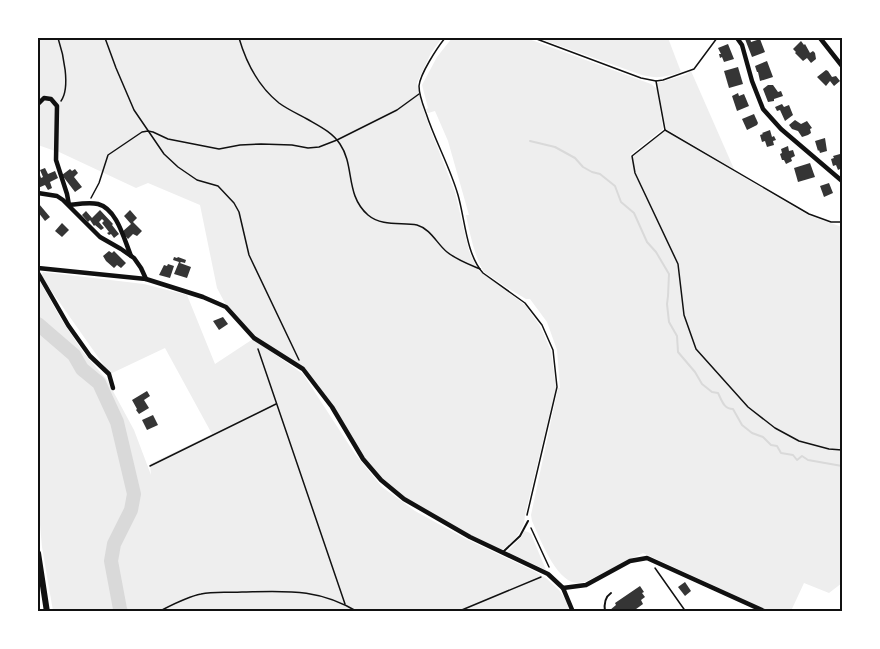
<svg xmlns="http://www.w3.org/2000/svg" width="880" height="649" viewBox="0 0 880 649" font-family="'Sofia Sans Condensed',sans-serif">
  <rect width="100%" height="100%" fill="#fff"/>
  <g fill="#eee">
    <path d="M38 38H442L431 53 417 83 421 102 429 126 455 192 469 251 478 270 525 305 540 326 551 351 556 387 525 515C525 530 513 542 502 550L471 535 404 497 382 478 364 458 304 368 255 337 226 305 217 288 200 205 148 183 136 188 57 151V106L51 98 44 97 38 103Z"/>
    <path d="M452 38H526L651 84 657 89 663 129 630 155 631 158 665 131 808 215 842 227V583L829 593 804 583 791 611 771 612 643 553 585 582C582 582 579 583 576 583 555 580 540 538 532 521L531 515 558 388H560L557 350 547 322 530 299H526L506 287 484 272C474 255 470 234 466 215H469L448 141 435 111 428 113 426 109 428 108 422 85 437 57Z"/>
    <path d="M538 38H668L681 72C665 77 658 79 642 75Z"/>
    <path d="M691 71 734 169 666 129 657 83 685 75Z"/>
    <path d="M44 99 51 100 56 107 55 151 38 145V105Z"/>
    <path d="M43 272 144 284 187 295 215 364 253 339 303 374 355 454 382 487 415 511 466 539 534 571 547 579 559 590 567 602 569 611H53L42 547 38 502V278L61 319 83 352 107 380 134 430 151 475 150 464 212 434 165 348 110 374 41 276Z"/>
    <path d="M524 531 528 532 531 534 546 570 507 552 522 536Z"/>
  </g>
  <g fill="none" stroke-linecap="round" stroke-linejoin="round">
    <path stroke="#d9d9d9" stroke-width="2" d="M530 141 555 147 575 158 583 167 592 172 600 174 615 186 621 202 634 213 647 242 656 252 669 274 668 296 667 304 669 322 677 336 678 352 695 372 702 384 712 392 718 393C722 401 724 409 733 409L742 425 752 433 763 437 771 445 777 446 781 453 793 455 797 460 802 456 808 460 842 466"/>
    <path stroke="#d9d9d9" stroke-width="14" d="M38 324 74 355 82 369 99 383 117 422 134 494 131 510 114 544 111 561 120 609 121 612"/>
  </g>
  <g fill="#353535">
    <path d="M750 38 751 42 760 39 765 52 752 57 745 39Z"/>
    <path d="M801 41 804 45 805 44 810 53 813 51 815 53 816 59 811 63 807 58 803 61 795 53 796 52 793 49Z"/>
    <path d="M728 44 734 59 724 62 722 57 720 58 719 54H721L718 48Z"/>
    <path d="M767 61 773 77 760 81 758 72H757L755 66Z"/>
    <path d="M738 67 743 84 729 88 724 71Z"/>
    <path d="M826 70 828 71 832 77 836 76 840 81 834 86 830 81 826 86 817 77Z"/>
    <path d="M768 85H773L778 92 781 91 783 96 774 99V101L768 102 763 89Z"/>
    <path d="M738 93 739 96 744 94 749 106 737 111 732 96Z"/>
    <path d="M782 104 784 107 789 105 793 115 785 121 780 110 777 111 775 107Z"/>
    <path d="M754 114 758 123 757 125 747 130 742 119Z"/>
    <path d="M795 120 801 124 807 121 812 128 810 129 811 133 808 135 802 137 798 131 792 129 789 125Z"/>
    <path d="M770 130 772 137 774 136 776 140 773 141 774 145 767 147 765 141 762 142 760 135 763 134 762 133Z"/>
    <path d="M825 138 827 151 820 153 819 150 818 151 815 141Z"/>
    <path d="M788 146 789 151 793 150 795 156 791 158 792 161 786 164 784 160H782L780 154 782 153 781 149Z"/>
    <path d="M840 154 842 156V168L838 170 836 165 833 166 831 159 834 158 833 156Z"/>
    <path d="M810 163 815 177 798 182 794 168Z"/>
    <path d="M45 168 48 174 55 171 58 178 50 182 52 188 48 190 45 185 38 188V176L40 175 41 178 43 177 40 170Z"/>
    <path d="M70 169 72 171 75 169 78 173 74 177 82 187 75 192 62 175Z"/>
    <path d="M829 183 833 193 824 197 820 186Z"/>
    <path d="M39 204 50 217 45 221 38 212V205Z"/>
    <path d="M100 210 113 224 112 225 119 234 114 238 111 234 109 235 107 233 109 232 102 223 104 221 102 219 99 222 104 228 101 230 95 225 94 226 90 220 88 222 82 215 86 211 92 218Z"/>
    <path d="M130 210 137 218 133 222 142 231 137 236 133 234 128 239 122 232 131 224 124 216Z"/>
    <path d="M62 223 69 230 62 237 55 231Z"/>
    <path d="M109 251 112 253 114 251 126 263 121 268 117 265 114 268 106 261 103 256Z"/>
    <path d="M174 257 177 258 178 257 186 260 185 263 181 262 180 263 191 267 187 278 174 274 179 262 173 260Z"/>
    <path d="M168 264 174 266 170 278 159 275 164 265 167 266Z"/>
    <path d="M223 317 228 324 219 330 213 321Z"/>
    <path d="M147 391 150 396 144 400 149 408 139 414 136 410 137 409 132 400Z"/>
    <path d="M153 415 158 425 147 430 142 420Z"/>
    <path d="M685 582 691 591 685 596 678 587Z"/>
    <path d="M640 586 644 592 642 593 645 597 641 600 643 604 632 612H611L610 610 616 605 615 603Z"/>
  </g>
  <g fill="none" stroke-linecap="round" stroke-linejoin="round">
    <g stroke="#111" stroke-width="1.5">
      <path d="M58 38C63 53 71 87 61 101"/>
      <path d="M105 38 116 68 134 110 164 154 178 167 197 180 218 186 234 203 239 212 249 255 299 360"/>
      <path d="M239 38C246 62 259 87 279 103 287 109 298 114 307 119 319 126 332 132 340 144 355 166 345 195 368 215 382 227 402 222 417 225 431 229 437 244 447 252 457 260 468 264 480 269"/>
      <path d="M445 38C437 48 420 74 419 86 419 95 423 105 426 113 435 141 450 167 458 195 465 219 466 254 483 273L525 303 542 325 553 350 557 387 527 515"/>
      <path d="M534 38 641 78 656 81 663 80 694 69 717 38"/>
      <path d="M656 81 665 130 809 214 831 222H842"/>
      <path d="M665 130 632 156 635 173 678 264 684 315 696 349 748 407 775 428 799 441 829 449 842 450"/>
      <path d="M91 198 99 183 108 155 142 132 148 131 153 132 168 139 219 149 240 145 261 144 292 145 308 148 319 147 337 140 397 110 419 94"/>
      <path d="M258 349 345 604"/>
      <path d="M150 466 276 404"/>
      <path d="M531 528 549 567"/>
      <path d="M655 568 686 612"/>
      <path d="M158 612C172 605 186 597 201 594 214 591 229 593 242 592 287 591 318 588 358 612"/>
      <path d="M457 612 541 577"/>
    </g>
    <g stroke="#111" stroke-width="2">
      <path d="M504 551 520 536 528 521"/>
      <path d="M605 612C604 605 605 597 611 593"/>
    </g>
    <g stroke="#111" stroke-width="4.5">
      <path d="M737 38 742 45 752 81 763 109 781 129 842 181"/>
      <path d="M820 38 842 66"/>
      <path d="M38 104 44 98 51 99 57 106 56 160 67 194 69 205"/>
      <path d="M38 193 57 196 63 200 100 237 121 249 134 258 141 268 146 279"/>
      <path d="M69 205C78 204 89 202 98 204 117 209 124 239 131 256"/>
      <path d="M38 268 146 279 203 297 226 307 254 338 303 369 332 407 363 459 381 480 404 499 470 537 548 574 563 588 573 612"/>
      <path d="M38 273 68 325 90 356 109 374 113 388"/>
      <path d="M563 588 586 585 630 561 647 558 766 612"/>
    </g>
    <path stroke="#111" stroke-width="6" d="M38 553 47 612"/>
  </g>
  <rect width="880" height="649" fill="none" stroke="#ffffff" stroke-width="78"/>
  <rect x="39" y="39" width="802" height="571" fill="none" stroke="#111" stroke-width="2"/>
</svg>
